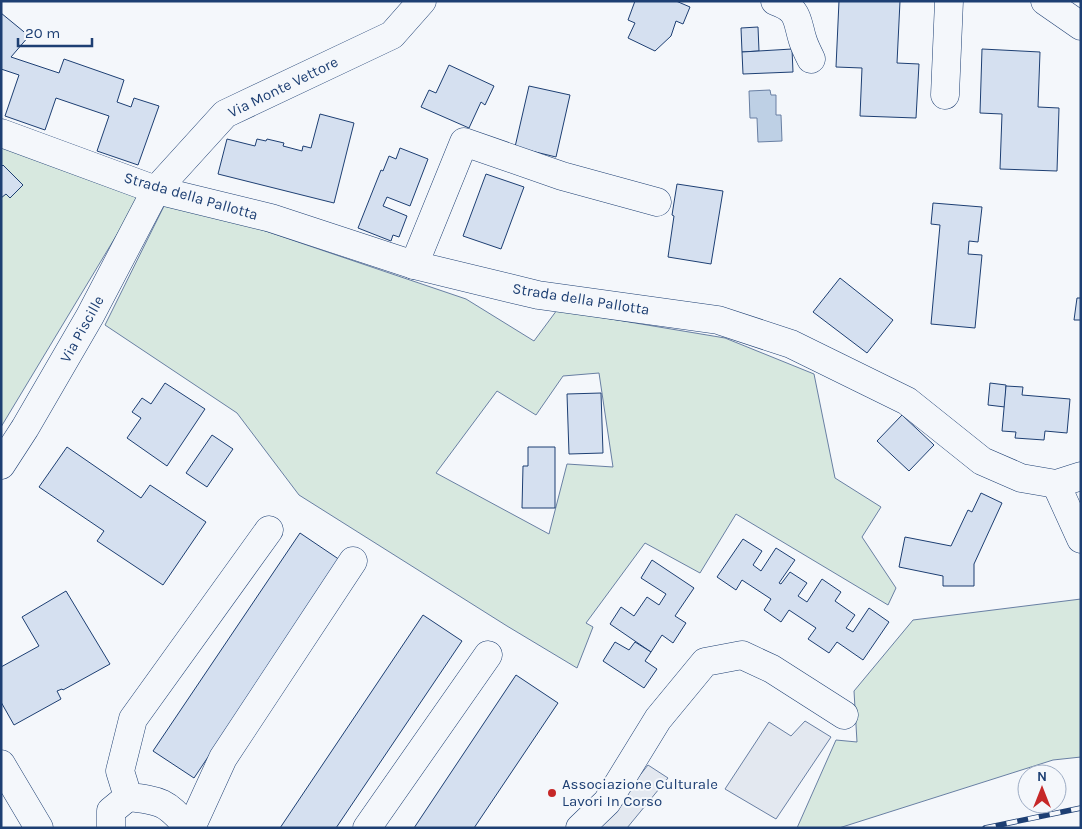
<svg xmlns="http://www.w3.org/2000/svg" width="1082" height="829" viewBox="0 0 1082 829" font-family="Karla,sans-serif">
  <rect width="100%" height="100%" fill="#f4f7fb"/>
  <g fill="#d7e8df" stroke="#687fa3" fill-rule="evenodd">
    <path d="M1 141 139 198 1 427Z"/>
    <path d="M168 198 466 299 534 341 557 310 725 338 814 374 835 478 881 507 862 537 896 588 888 605 736 514 700 573 645 543 586 623 593 627 577 668 507 626 299 495 237 413 105 325ZM599 373 613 467 567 464 549 534 436 473 497 391 536 415 563 376Z"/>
    <path d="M1081 599V757L1053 760 839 828H797L836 740 857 742 854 691 913 620Z"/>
  </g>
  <g fill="#e3e8f0" stroke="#687fa3">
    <path d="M805 721 831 737 776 819 725 789 769 722 791 736Z"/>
    <path d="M648 765 668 778 627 828H598Z"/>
  </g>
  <path fill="#bed0e5" stroke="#687fa3" d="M770 90 771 95H776V115H781L782 141 758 142 757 118H750L749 91Z"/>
  <g fill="#d5e0f0" stroke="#1d3f73">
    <path d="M635 1H676L690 7 683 24 676 21 671 36 655 51 628 38 635 23 628 20Z"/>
    <path d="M839 1H900L897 63 919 64 916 118 860 116 862 68 836 67Z"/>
    <path d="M1 13 29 36 11 57 59 73 64 59 124 80 117 102 131 107 134 98 159 106 138 165 97 151 109 116 56 98 45 130 5 116 19 75 1 69Z"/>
    <path d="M758 27 759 51 742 52 741 28Z"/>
    <path d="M792 49 793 72 743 74 742 52Z"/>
    <path d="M982 49 1040 52 1038 107 1059 108 1057 171 1000 169 1002 114 980 113Z"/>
    <path d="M449 65 494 86 485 105 481 102 469 128 421 107 429 90 436 93Z"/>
    <path d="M529 86 570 95 556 157 515 147Z"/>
    <path d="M320 114 354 123 334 203 218 174 227 139 255 146 257 139 266 141 267 139 284 143 283 146 302 151 303 146 311 148Z"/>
    <path d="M400 148 428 159 410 206 387 197 383 206 407 216 399 237 393 235 391 241 358 228 381 170 383 171 389 156 396 159Z"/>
    <path d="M3 165 23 185 10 198 6 194 1 198V167Z"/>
    <path d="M486 174 524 187 501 249 463 236Z"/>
    <path d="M677 184 723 191 711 264 668 257 674 216 672 215Z"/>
    <path d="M933 203 982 207 978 242 969 241 968 254 982 255 975 328 931 324 940 225 931 224Z"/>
    <path d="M840 278 893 320 867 353 813 312Z"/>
    <path d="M1077 298H1081V320H1074Z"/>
    <path d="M165 383 205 409 167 466 127 438 141 418 132 412 142 398 151 404Z"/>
    <path d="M990 383 1006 385 1005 407 988 405Z"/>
    <path d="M1006 386 1023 387 1022 395 1070 399 1067 433 1045 431 1044 440 1015 438 1016 432 1002 431Z"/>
    <path d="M601 393 603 453 569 454 567 394Z"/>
    <path d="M902 415 934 445 909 471 877 441Z"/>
    <path d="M212 435 233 449 207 487 186 473Z"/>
    <path d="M67 447 141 498 150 485 206 522 163 585 97 541 104 531 39 487Z"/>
    <path d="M528 447H555V508H522L523 466H528Z"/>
    <path d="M981 493 1002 503 974 564V586H943V576L899 567 905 537 951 546 968 510 972 512Z"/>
    <path d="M300 533 340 560 194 778 153 751Z"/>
    <path d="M743 539 762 551 753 565 761 571 776 548 795 560 779 583 781 584 790 572 807 583 798 596 807 602 822 579 841 592 835 601 855 615 846 628 853 632 869 608 889 622 863 660 837 642 829 653 808 639 816 628 789 610 781 622 764 610 771 599 742 580 736 590 717 577Z"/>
    <path d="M652 560 694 588 675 616 686 623 673 643 662 635 651 652 610 624 621 607 634 616 647 597 659 605 666 594 641 578Z"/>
    <path d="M66 591 110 664 63 690 62 689 57 691 61 699 14 725 1 702V667L39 646 22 617Z"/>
    <path d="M423 615 462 641 336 828H280Z"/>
    <path d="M615 642 629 650 635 642 651 652 645 661 657 669 644 688 603 661Z"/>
    <path d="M516 675 558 703 474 828H414Z"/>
  </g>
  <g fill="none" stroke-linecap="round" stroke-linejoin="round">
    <g stroke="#1d3f73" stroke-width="29">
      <g id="minor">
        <path d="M775 1C800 10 796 19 803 41 805 47 808 53 811 59"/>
        <path d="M1045 1 1081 26"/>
        <path d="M945 95 949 1"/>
        <path d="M1 133 156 190 271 218 414 265 538 295 718 320 791 344 907 401 982 461 1021 478 1056 484 1081 476"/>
        <path d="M414 265 464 142 562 176 657 202"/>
        <path d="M1 465 25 428 90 316 156 190 225 114 392 35 422 1"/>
        <path d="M1056 484 1081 539"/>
        <path d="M128 797 120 771 133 719 269 530"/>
        <path d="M111 828V811L128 797C159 800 168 802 188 828"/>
        <path d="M191 828 223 758 353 561"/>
        <path d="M367 828 488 655"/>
        <path d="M580 828 607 802 658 719 705 662 742 655 772 669 844 715"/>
      </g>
    </g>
    <g stroke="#1d3f73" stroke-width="29">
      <path id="major" d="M1 764 39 828"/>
    </g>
    <use href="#minor" stroke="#f4f7fb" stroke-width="28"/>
    <use href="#major" stroke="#f4f7fb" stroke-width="28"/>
    <g stroke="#1d3f73" stroke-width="5.5">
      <path id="rail" d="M985 828 1081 808"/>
    </g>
    <use href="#rail" stroke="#f4f7fb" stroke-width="4" stroke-dasharray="11" stroke-linecap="butt"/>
  </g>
  <circle fill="#c62828" stroke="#f4f7fb" stroke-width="2" cx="552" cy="793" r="5"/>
  <g text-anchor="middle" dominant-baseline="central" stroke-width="4" stroke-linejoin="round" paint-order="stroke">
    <g font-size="15" fill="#1d3f73" stroke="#f4f7fb">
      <text transform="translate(283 87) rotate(-26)">Via Monte Vettore</text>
      <text transform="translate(191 196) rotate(16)">Strada della Pallotta</text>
      <text transform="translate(581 299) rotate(9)">Strada della Pallotta</text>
      <text transform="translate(82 329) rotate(-61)">Via Piscille</text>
    </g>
    <g font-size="15" fill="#1d3f73" stroke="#f4f7fb" text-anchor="start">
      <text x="562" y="784">Associazione Culturale<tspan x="562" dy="17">Lavori In Corso</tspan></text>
    </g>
  </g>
  <rect width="1082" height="829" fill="none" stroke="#1d3f73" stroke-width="5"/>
  <g transform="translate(1042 789)"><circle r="24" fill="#f4f7fb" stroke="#9eadc5"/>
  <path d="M0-4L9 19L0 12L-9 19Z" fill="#c62828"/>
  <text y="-8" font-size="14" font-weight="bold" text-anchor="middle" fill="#1d3f73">N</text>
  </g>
  <path d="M18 38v8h74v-8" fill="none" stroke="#1d3f73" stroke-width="2.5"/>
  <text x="25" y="38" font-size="15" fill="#1d3f73" stroke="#f4f7fb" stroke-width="4" paint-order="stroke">20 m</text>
</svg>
